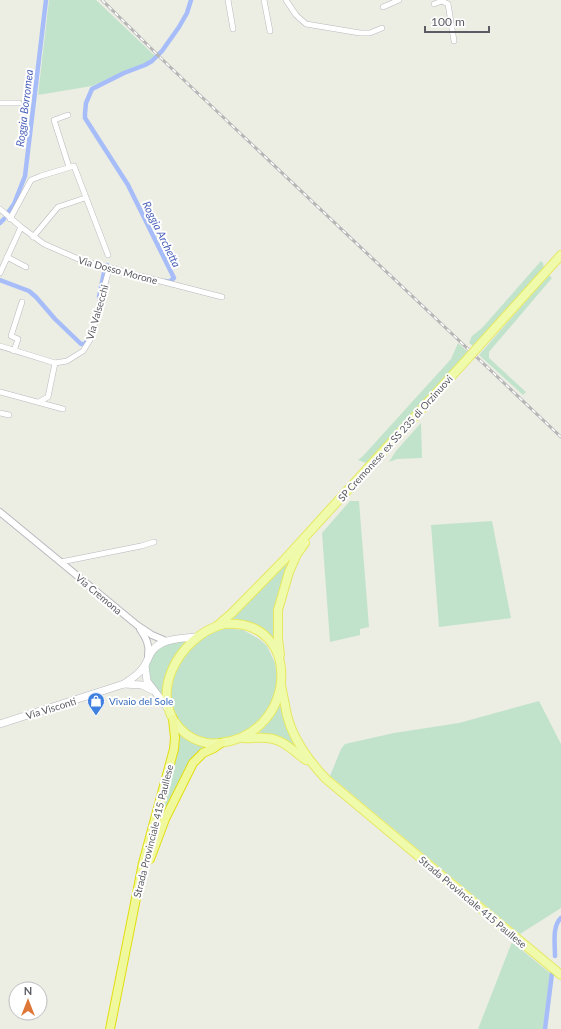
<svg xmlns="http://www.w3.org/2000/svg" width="561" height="1029" viewBox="0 0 561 1029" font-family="Lato,sans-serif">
  <rect width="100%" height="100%" fill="#ecede3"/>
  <g fill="#c1e3cb">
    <path d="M49 0H96L155 56 143 65 92 86 38 95Z"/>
    <path d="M541 261 543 263 544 268 473 346 469 343 472 336 482 328Z"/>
    <path d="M549 275 552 278 489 352V358L526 392 523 395 479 355Z"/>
    <path d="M458 343 468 352 366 463 358 460 363 456 451 359Z"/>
    <path d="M421 423 422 458 397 459 389 462 396 451Z"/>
    <path d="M350 501H359L369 627 360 629V635L330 642 322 533Z"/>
    <path d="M492 521 511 618 439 627 431 525Z"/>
    <path d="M289 560V564L281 586 277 603 275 640 256 626 247 622 230 620 229 619Z"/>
    <path d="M224 628 243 630 259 639 267 646 275 663 278 684 268 713 242 736 228 741 200 739 180 725 173 711 170 695 172 678 176 666 189 649 204 637Z"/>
    <path d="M179 642H185L184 645C171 659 167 674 164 693H161C158 691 154 688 151 685 148 681 148 677 148 673 149 652 159 645 179 642Z"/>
    <path d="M539 701 561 744V908L520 934 330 776 341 749 345 744 394 733 459 723Z"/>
    <path d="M281 702 297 748 263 735 259 732 274 716 280 703Z"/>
    <path d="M178 733H179L184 737 207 747 194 756 190 762 162 816 157 829H155Z"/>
    <path d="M512 942 550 973 543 1029H478Z"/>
  </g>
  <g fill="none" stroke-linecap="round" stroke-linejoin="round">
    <g stroke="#a7bdf9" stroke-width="4.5">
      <path d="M7 214 14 204 25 176 46 0"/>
      <path d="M0 223 4 219"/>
      <path d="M0 280 29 291 36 297 55 319 81 344H85L87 341"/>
      <path d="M165 281 169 282 174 278 128 185 85 118V113L86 103 92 89 124 73 145 65 152 61 162 51 179 27 187 13 191 0"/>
      <path d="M99 297 105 268 107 265"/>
      <path d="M555 956C555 944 552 926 561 918"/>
      <path d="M545 1029 552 973"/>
    </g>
    <g stroke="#b8b9bf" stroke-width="6">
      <g id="minor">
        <path d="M228 0 233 29"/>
        <path d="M264 0 270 31"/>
        <path d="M286 0 296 15 306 24 360 33H370L382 28"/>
        <path d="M434 4 442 1 448 4 454 41"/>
        <path d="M383 7 399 0"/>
        <path d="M0 103H19"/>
        <path d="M68 115 54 120 69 167"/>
        <path d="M0 209 21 227 44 244 83 261 222 297"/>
        <path d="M10 219 31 180 41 176 74 166 108 255"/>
        <path d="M33 237 58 207 85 198"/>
        <path d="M7 257 26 267"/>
        <path d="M0 273 21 227"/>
        <path d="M0 346 55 363 67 361 83 351 90 340 109 269"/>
        <path d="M14 351 18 339 11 336 22 302"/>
        <path d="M0 392 63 409"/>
        <path d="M39 402 48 397 55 363"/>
        <path d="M0 413 9 415"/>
        <path d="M61 562 141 546 154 542"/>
      </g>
    </g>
    <g stroke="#b8b9bf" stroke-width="8">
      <g id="tertiary">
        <path d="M0 512 137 625 152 635 166 641"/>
        <path d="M140 629C146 638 150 645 148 656"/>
      </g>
    </g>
    <g stroke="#b9b9c0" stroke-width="8">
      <g id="secondary">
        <path d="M145 666 147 681 169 710"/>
        <path d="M124 684 142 685 152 690"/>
        <path d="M0 724 124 684C131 679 138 675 143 668 150 659 148 650 162 643 172 638 185 638 196 637"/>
      </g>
    </g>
    <g stroke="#e6e861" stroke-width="10">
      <g id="primary">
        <path d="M477 348 561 255"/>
        <path d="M224 624C303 617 299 734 220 743 208 745 196 741 186 734 143 699 179 635 224 624Z"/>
        <path d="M217 626 233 612 284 560 469 357"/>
        <path d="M280 655 278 638V610L289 572 297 554 305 543"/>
        <path d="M281 685C283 695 285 705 287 715 293 740 309 761 326 779L561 975"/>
        <path d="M243 738C251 739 257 737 265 738 282 738 293 751 306 760"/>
      </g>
    </g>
    <g stroke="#e2de0e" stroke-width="10">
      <g id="trunk">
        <path d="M150 859 165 819 193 763 203 753 214 748 221 743"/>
        <path d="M110 1029 143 863 174 749 175 738 173 719"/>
      </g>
    </g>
    <use href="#minor" stroke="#fff" stroke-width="5"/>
    <use href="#tertiary" stroke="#fff" stroke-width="6"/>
    <use href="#secondary" stroke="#fff" stroke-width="7"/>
    <use href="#primary" stroke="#effaab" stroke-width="8"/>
    <use href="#trunk" stroke="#f0f89e" stroke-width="8"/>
    <g stroke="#b6b6b7" stroke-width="3">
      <path id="rail" d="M102 0 168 65 561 437"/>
    </g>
    <use href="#rail" stroke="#fff" stroke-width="1.5" stroke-dasharray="4.5" stroke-linecap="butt"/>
    <g stroke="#e6e861" stroke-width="10" stroke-linecap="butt">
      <path id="primary-bridge" d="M469 357 477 348"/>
    </g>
    <use href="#primary-bridge" stroke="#effaab" stroke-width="8"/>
  </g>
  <defs>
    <g id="shop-pin" transform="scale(0.9)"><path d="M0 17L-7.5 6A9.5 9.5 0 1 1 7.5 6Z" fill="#3f7fe0" stroke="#fff"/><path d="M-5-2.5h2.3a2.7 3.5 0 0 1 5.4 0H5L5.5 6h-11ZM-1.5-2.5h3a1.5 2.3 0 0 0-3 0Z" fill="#fff"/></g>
  </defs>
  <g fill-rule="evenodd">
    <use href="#shop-pin" x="96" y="701"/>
  </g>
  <g text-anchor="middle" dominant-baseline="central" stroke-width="4" stroke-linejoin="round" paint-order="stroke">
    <g font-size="10" fill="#5b5c63" stroke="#fff">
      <text transform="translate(118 270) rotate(15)">Via Dosso Morone</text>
      <text transform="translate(97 312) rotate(-74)">Via Valsecchi</text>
      <text transform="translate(395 438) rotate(-48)">SP Cremonese ex SS 235 di Orzinuovi</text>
      <text transform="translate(99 594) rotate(40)">Via Cremona</text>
      <text transform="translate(51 708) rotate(-17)">Via Visconti</text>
      <text transform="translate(153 831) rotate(-76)">Strada Provinciale 415 Paullese</text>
      <text transform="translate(473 902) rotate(40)">Strada Provinciale 415 Paullese</text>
    </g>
    <g font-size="10" fill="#366cbe" stroke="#fff" text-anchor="start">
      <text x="109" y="701">Vivaio del Sole</text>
    </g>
    <g font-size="11" font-style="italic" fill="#4b61bb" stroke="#fff">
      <text transform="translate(24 108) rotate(-83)">Roggia Borromea</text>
      <text transform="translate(162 234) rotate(64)">Roggia Archetta</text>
    </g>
  </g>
  <g transform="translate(28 1001)"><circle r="19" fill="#ffffff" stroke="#bdbec1"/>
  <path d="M0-3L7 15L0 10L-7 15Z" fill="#de7638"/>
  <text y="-6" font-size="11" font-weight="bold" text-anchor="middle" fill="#5b5c63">N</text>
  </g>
  <path d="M425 26v6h64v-6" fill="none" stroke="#5b5c63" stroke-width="2"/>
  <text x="431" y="26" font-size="12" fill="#5b5c63" stroke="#ffffff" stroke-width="3" paint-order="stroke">100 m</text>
</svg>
